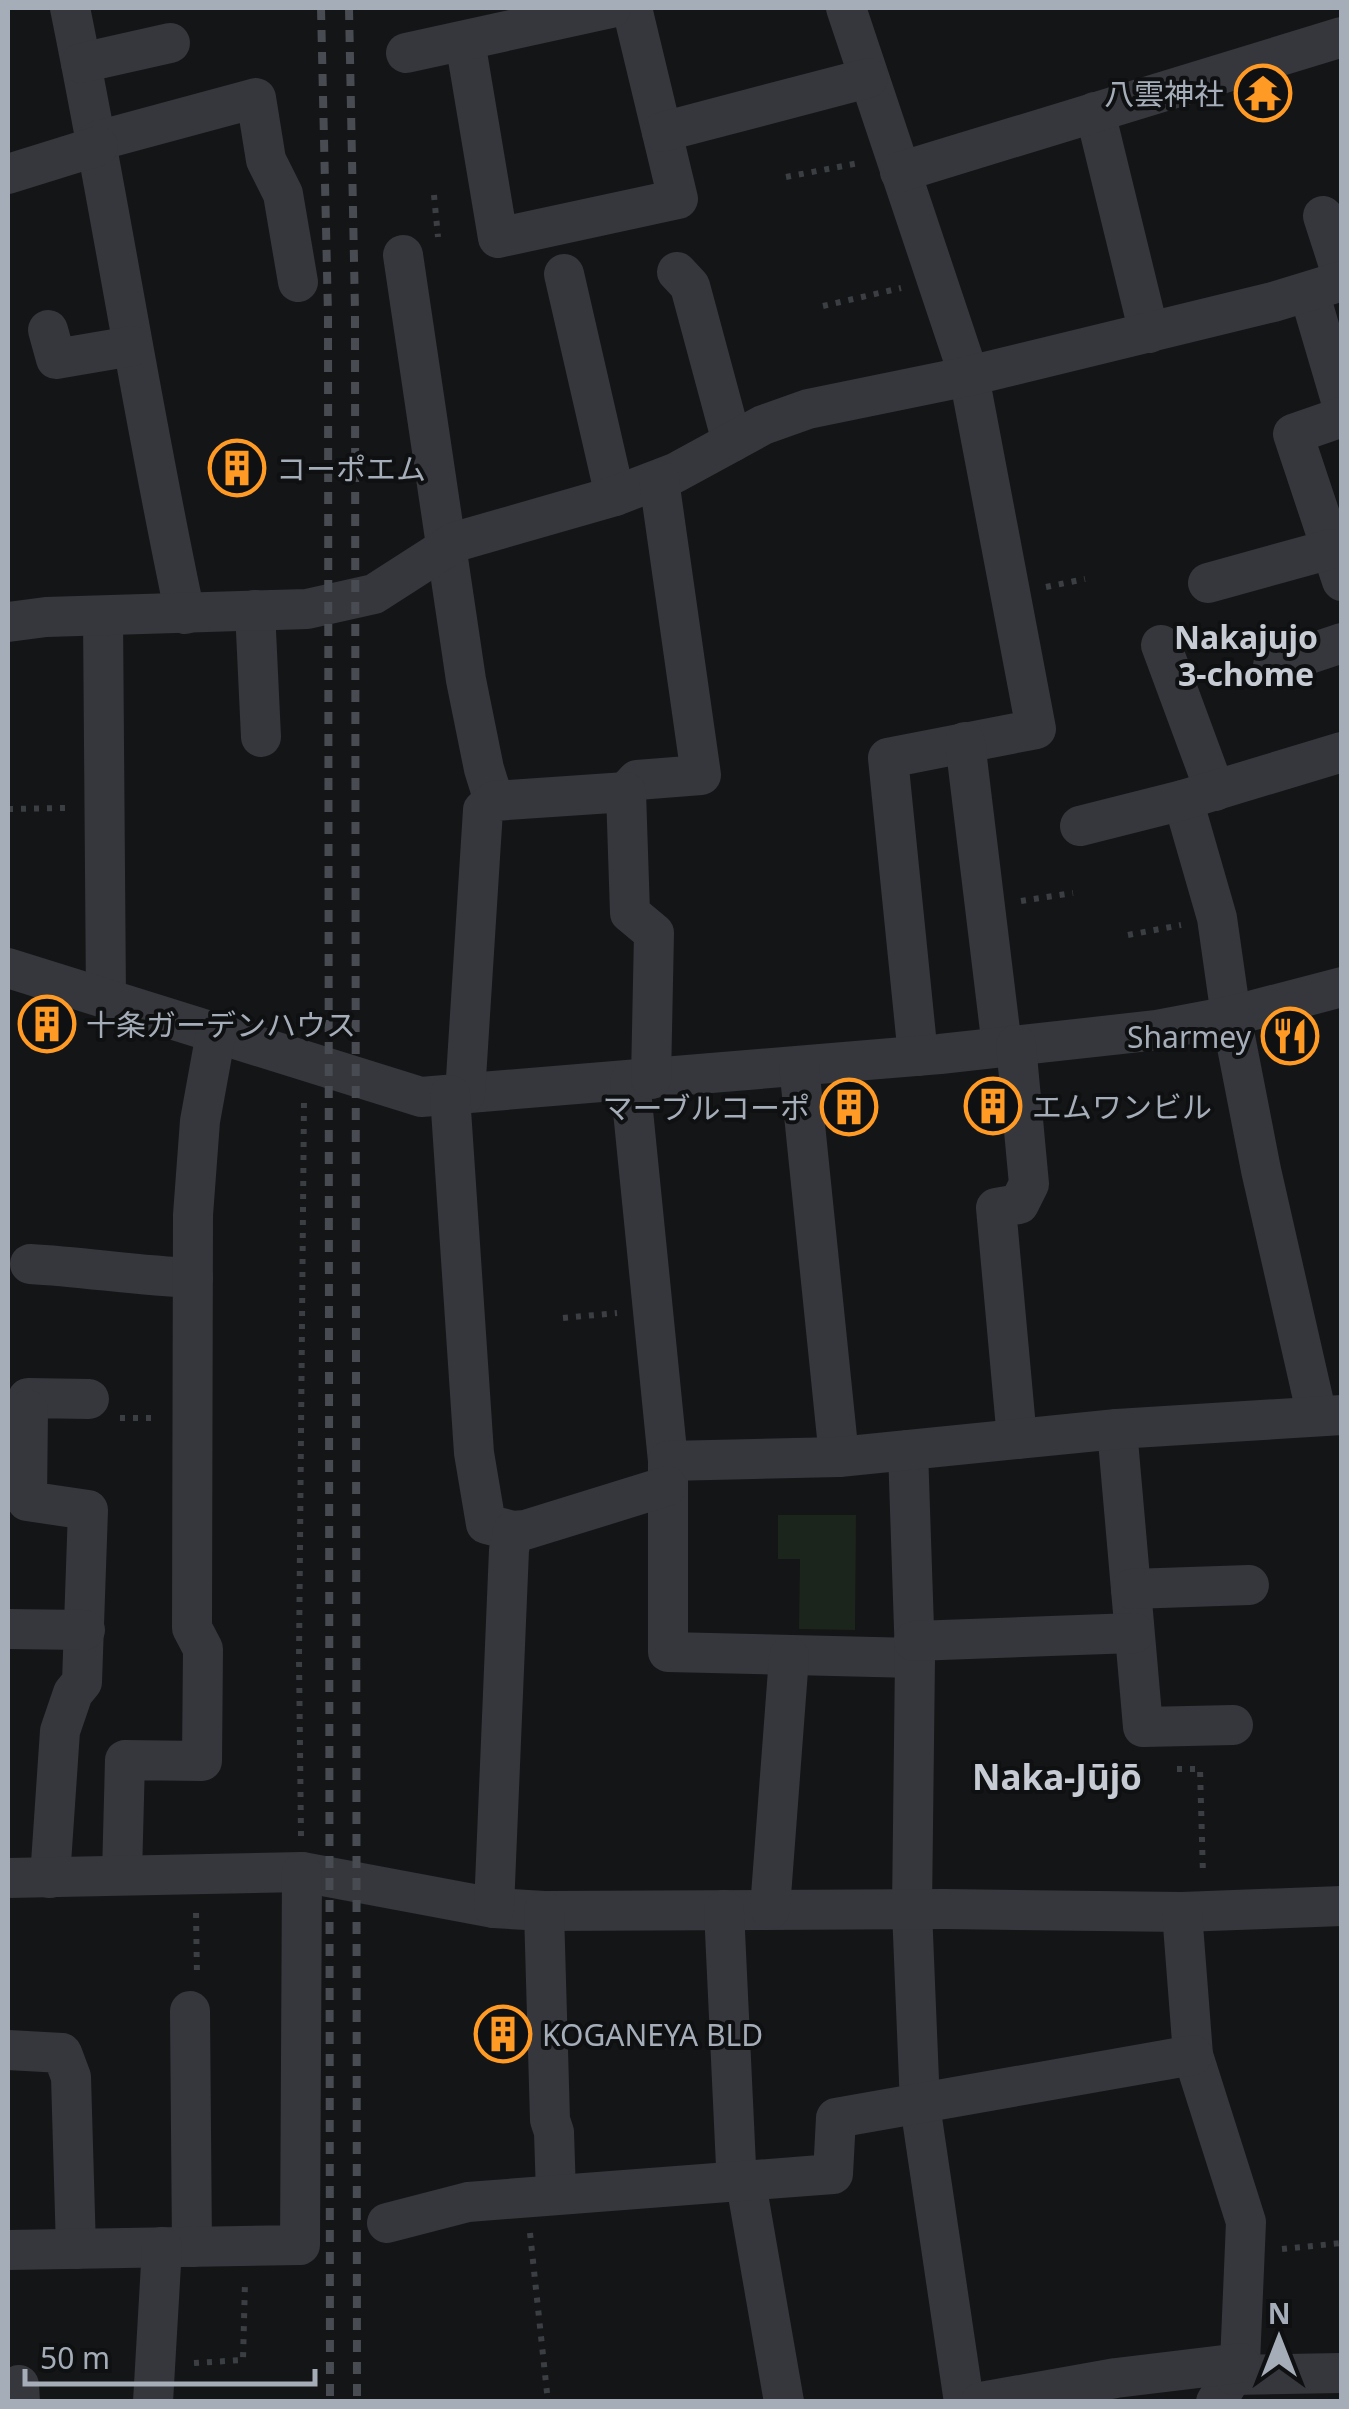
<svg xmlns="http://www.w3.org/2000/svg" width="1349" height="2409" viewBox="0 0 1349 2409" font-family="'Noto Sans','Noto Sans JP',sans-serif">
  <rect width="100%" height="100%" fill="#141516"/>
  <path fill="#1c251c" d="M778 1515H856L855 1630 799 1629 800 1559H778Z"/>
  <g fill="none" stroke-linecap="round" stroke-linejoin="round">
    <g stroke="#3b3e43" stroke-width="6" stroke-dasharray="5 8" stroke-linecap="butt">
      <path d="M786 177 859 163"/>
      <path d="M434 195 438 237"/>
      <path d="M823 306 901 288"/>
      <path d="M1046 587 1085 579"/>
      <path d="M8 809 66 808"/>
      <path d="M1021 901 1073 893"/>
      <path d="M1128 935 1181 925"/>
      <path d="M563 1318 617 1313"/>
      <path d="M120 1418H157"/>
      <path d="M1177 1769H1200L1203 1875"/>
      <path d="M301 1836 299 1658 304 1099"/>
      <path d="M196 1913 197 1976"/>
      <path d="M530 2233 548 2402"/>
      <path d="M1282 2249 1342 2243"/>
      <path d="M194 2363 243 2360 245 2282"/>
    </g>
    <g stroke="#35373c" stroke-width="40">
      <path d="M70 8C111 209 142 413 185 614"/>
      <path d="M846 8 969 376 1036 729 888 758 918 1056"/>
      <path d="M465 41 498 238 678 199 632 8"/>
      <path d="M406 53 611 8"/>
      <path d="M81 63 170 43"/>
      <path d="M1095 112 1149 333"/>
      <path d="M662 132 868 78"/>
      <path d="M97 141 256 98 266 160 283 194 298 282"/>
      <path d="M900 172 1342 37"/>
      <path d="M8 174 98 146"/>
      <path d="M1323 216 1342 275"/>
      <path d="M403 255 466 680 484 769 494 801"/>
      <path d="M677 272 690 286 732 442"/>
      <path d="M564 274 615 496"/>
      <path d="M1309 292 1342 404"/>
      <path d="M48 330 56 359 132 346"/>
      <path d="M1342 417 1293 434 1342 581"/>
      <path d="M1208 583 1331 549"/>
      <path d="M255 610 261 737"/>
      <path d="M103 616 106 998"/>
      <path d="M8 622 46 617 307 609 374 594 455 542 615 496 675 473 763 425 808 409 969 376 1273 302 1342 281"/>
      <path d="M1161 645 1215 791"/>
      <path d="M1273 666 1342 643"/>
      <path d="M965 742 1002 1047"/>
      <path d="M626 792 637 780 701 775 659 480"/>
      <path d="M1183 800 1217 918 1231 1016 1261 1170 1317 1416"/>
      <path d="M1080 826 1183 800 1342 752"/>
      <path d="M8 968 421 1097 940 1054 1157 1030 1231 1016 1342 987"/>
      <path d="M1016 1045 1029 1184 1019 1204 996 1208 1017 1439"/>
      <path d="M799 1066 839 1457"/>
      <path d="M630 1081 668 1461V1652L915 1658"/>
      <path d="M465 1094 483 810 494 801 626 792 630 913 654 933 651 1079"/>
      <path d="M450 1095 474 1453 486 1524 513 1531"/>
      <path d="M30 1264C85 1267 138 1276 193 1278"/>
      <path d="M12 1410H28V1398L89 1399"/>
      <path d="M28 1410 27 1501 88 1510 82 1682 73 1693 60 1731 50 1878"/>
      <path d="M1117 1429 1143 1727 1233 1725"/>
      <path d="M908 1450 915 1658 912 1910 920 2105 964 2402"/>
      <path d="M668 1461 839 1457 1117 1429 1342 1415"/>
      <path d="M1131 1589 1249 1585"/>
      <path d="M8 1629 85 1630"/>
      <path d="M914 1641 1134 1633"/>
      <path d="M122 1875 125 1760 202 1761 203 1649 192 1628 193 1215 200 1121 216 1033"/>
      <path d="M8 1878 302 1872 494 1908 544 1911 945 1909 1182 1912 1342 1906"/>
      <path d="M494 1908 509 1550 513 1531 525 1530 667 1486"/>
      <path d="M770 1909 789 1657"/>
      <path d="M724 1910 736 2166 747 2189 784 2402"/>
      <path d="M544 1911 550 2120 554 2132 556 2194"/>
      <path d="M1182 1912 1193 2055 1246 2222 1240 2363 1216 2402"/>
      <path d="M190 2011 192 2247"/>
      <path d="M8 2050 62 2053 71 2077 76 2249"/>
      <path d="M387 2223 468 2202 833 2174 836 2118 1193 2055"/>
      <path d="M8 2250 300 2245 302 1872"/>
      <path d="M1233 2375 1342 2373"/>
      <path d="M19 2385 20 2402"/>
      <path d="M153 2402 162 2247"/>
      <path d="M981 2402 1116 2378 1240 2363"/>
    </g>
    <g stroke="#484b51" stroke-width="8" stroke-dasharray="12 10" stroke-linecap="butt">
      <path d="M321 8 328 315 330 2402"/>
      <path d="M349 8 355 311 357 2402"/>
    </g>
  </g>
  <defs>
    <g id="temple-ring" transform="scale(2.875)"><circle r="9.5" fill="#0f1011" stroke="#ff9a24" stroke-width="1.5"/><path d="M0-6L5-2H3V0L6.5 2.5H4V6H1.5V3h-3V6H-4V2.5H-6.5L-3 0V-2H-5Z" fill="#ff9a24"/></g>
    <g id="building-ring" transform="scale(2.875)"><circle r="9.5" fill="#0f1011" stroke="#ff9a24" stroke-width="1.5"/><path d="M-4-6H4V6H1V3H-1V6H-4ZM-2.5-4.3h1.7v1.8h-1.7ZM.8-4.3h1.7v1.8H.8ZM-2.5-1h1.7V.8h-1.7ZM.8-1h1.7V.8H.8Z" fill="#ff9a24"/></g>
    <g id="restaurant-ring" transform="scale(2.875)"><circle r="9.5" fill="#0f1011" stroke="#ff9a24" stroke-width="1.5"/><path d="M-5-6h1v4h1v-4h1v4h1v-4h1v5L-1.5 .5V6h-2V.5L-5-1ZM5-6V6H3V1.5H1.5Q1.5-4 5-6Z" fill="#ff9a24"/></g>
  </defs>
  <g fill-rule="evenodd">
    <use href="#temple-ring" x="1263" y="93"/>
    <use href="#building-ring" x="237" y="468"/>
    <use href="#building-ring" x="47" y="1024"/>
    <use href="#restaurant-ring" x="1290" y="1036"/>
    <use href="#building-ring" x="993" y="1106"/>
    <use href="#building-ring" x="849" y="1107"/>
    <use href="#building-ring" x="503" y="2034"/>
  </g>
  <g text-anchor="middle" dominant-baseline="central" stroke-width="8" stroke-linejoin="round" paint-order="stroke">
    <g font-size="30" fill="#a5adb8" stroke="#0f1011" text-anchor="start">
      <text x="1224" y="93" text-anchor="end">八雲神社</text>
      <text x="276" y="468">コーポエム</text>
      <text x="86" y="1024">十条ガーデンハウス</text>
      <text x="1251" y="1036" text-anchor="end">Sharmey</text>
      <text x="1032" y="1106">エムワンビル</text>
      <text x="810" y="1107" text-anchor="end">マーブルコーポ</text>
      <text x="542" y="2034">KOGANEYA BLD</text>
    </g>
    <g font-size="32" font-weight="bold" fill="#c6cbd4" stroke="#0f1011">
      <text x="1246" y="636">Nakajujo<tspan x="1246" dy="37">3-chome</tspan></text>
    </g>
    <g font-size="35" font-weight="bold" fill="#c6cbd4" stroke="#0f1011">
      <text x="1057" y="1776">Naka-Jūjō</text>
    </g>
  </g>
  <rect width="1349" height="2409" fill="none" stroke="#a5adb8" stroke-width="20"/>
  <g transform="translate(1279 2339)" stroke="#0f1011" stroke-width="8" paint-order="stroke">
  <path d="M0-8L18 38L0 25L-18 38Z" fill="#a5adb8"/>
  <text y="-15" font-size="28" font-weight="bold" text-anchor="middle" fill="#a5adb8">N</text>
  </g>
  <path d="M25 2369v15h290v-15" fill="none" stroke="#a5adb8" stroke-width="5"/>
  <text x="40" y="2369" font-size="30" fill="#a5adb8" stroke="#0f1011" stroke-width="8" paint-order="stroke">50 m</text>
</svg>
